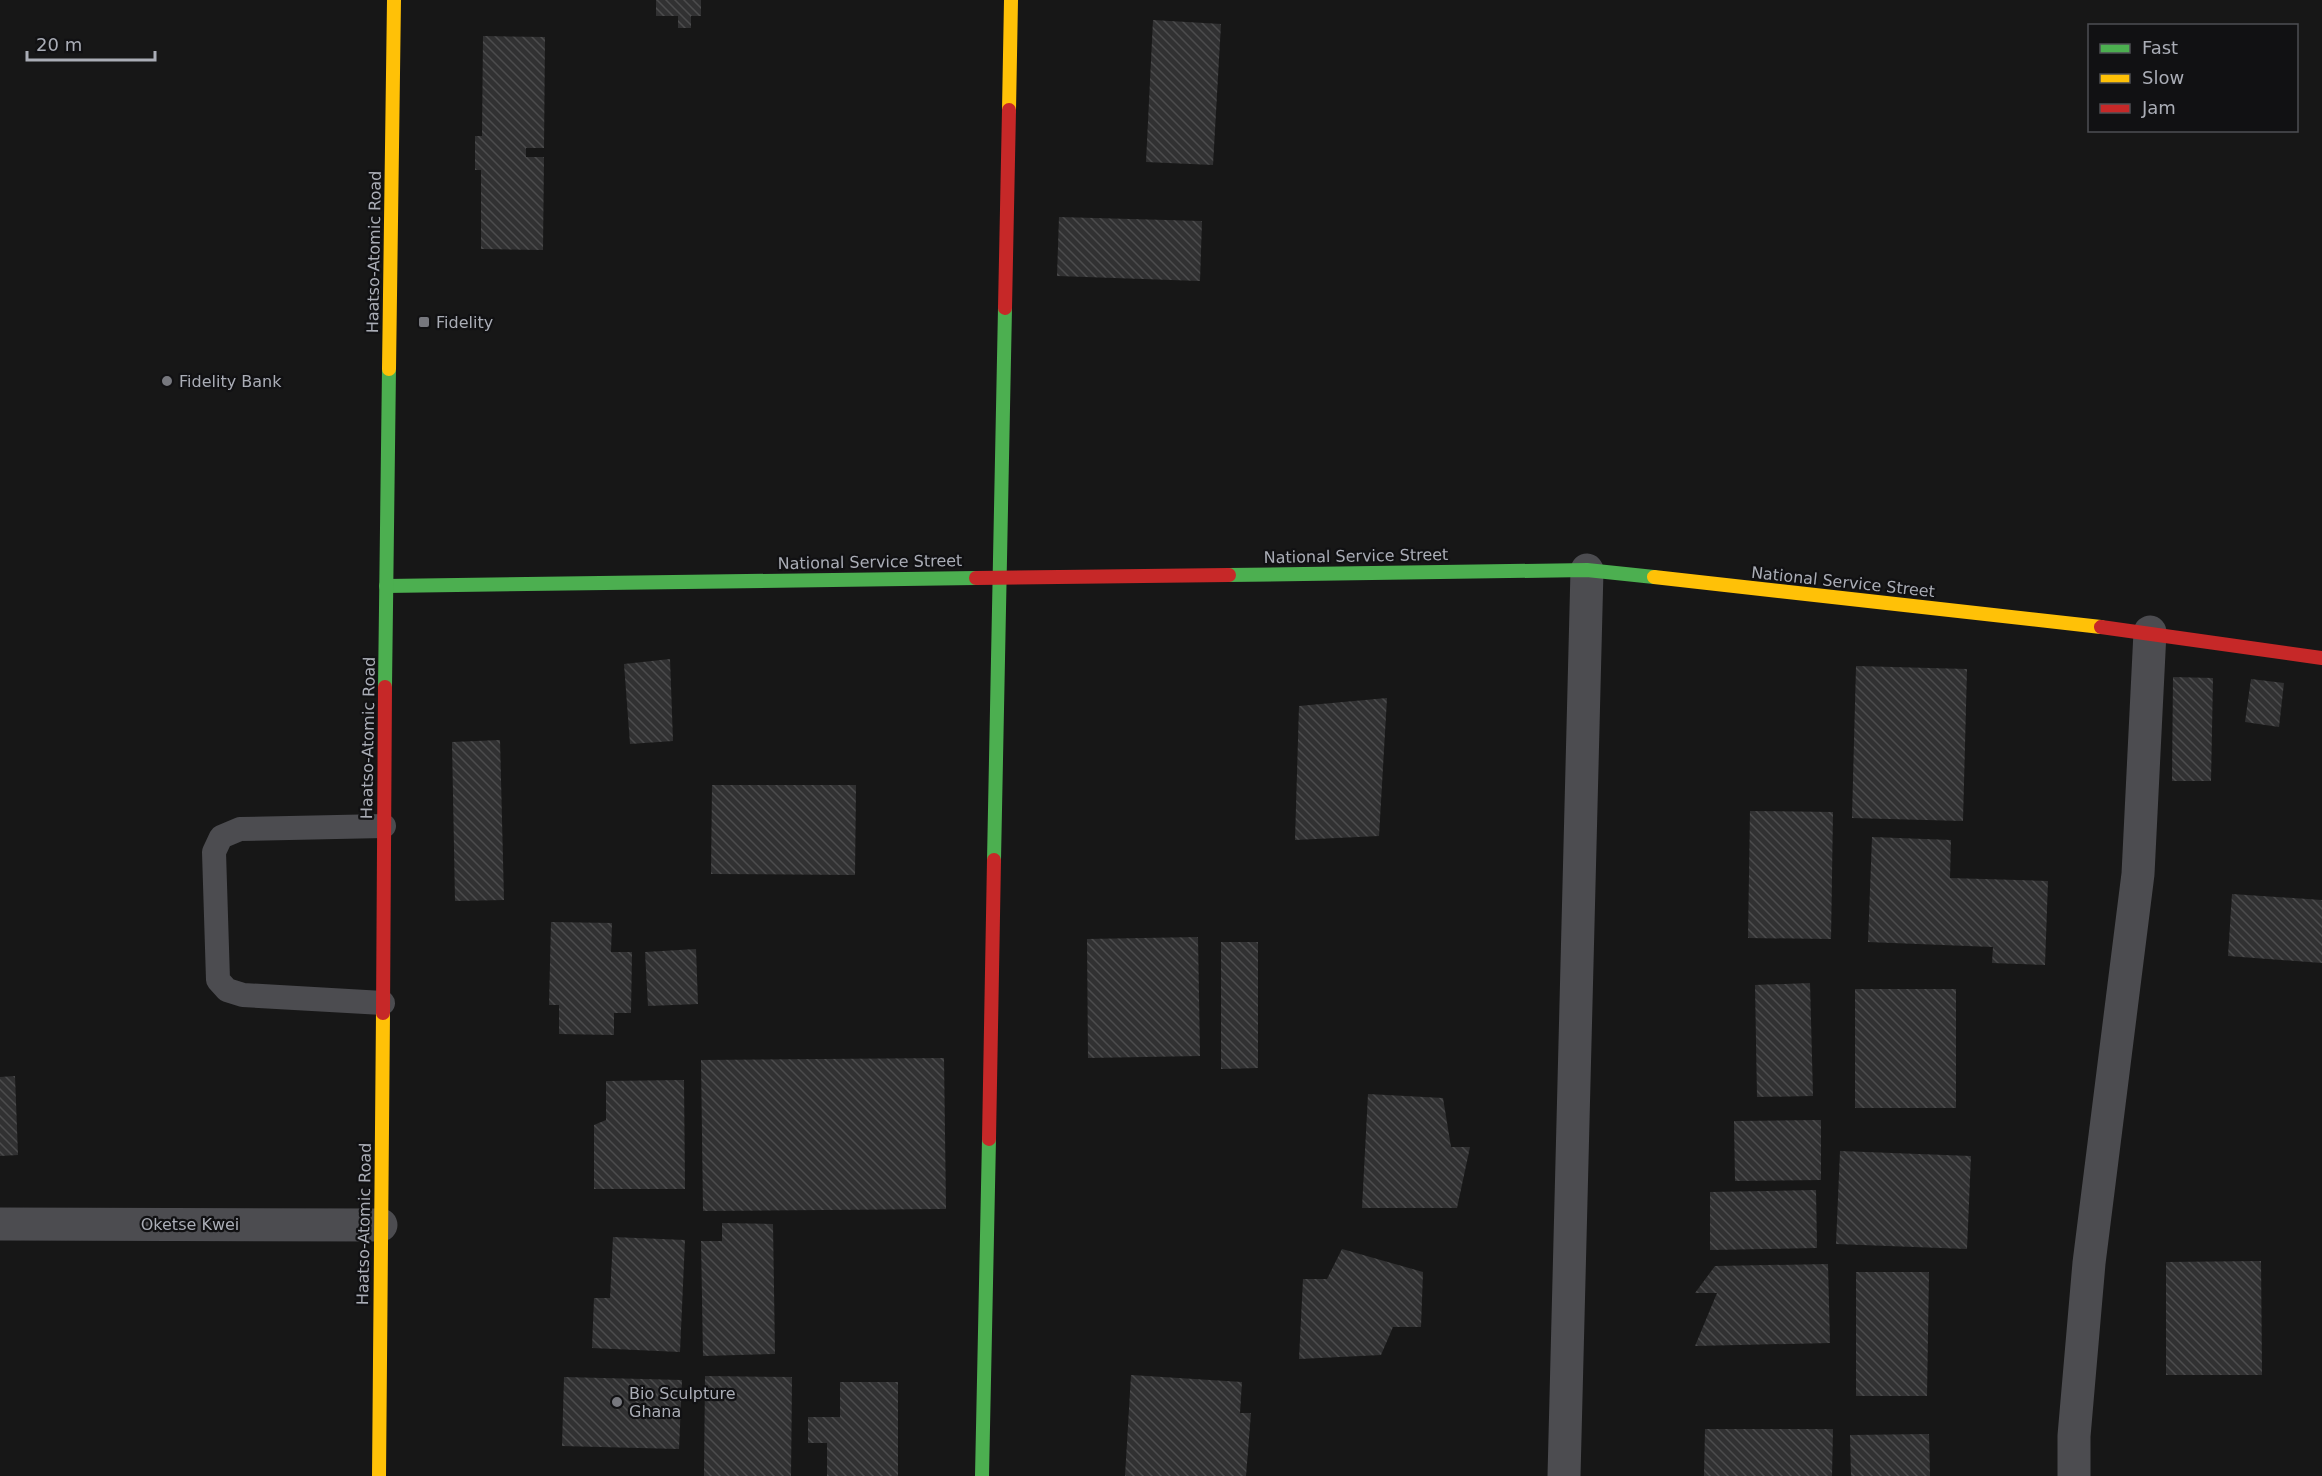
<svg xmlns="http://www.w3.org/2000/svg" width="2322" height="1476" viewBox="0 0 2322 1476" font-family="'DejaVu Sans',sans-serif">
  <defs>
    <pattern id="building-back-hatch" width="6" height="6" patternUnits="userSpaceOnUse" patternTransform="scale(1.5)"><rect width="6" height="6" fill="#313132"/><path d="M-1 5l2 2M0 0l6 6M5-1l2 2" fill="none" stroke="#4c4c4d"/></pattern>
  </defs>
  <rect width="100%" height="100%" fill="#171717"/>
  <g fill="url(#building-back-hatch)">
    <path d="M656 0H701V16H691V28H678V16H656Z"/>
    <path d="M1153 20 1221 24 1213 165 1146 162Z"/>
    <path d="M483 36 545 37 544 148H526V157H544L543 250 481 249V170H475V136H482Z"/>
    <path d="M1059 217 1202 221 1200 281 1057 276Z"/>
    <path d="M670 659 673 741 630 744 624 664Z"/>
    <path d="M1856 666 1967 669 1963 821 1852 818Z"/>
    <path d="M2173 677 2213 678 2211 781H2172Z"/>
    <path d="M2251 679 2284 683 2279 727 2245 722Z"/>
    <path d="M1387 698 1379 836 1295 840 1299 706Z"/>
    <path d="M500 740 504 900 455 901 452 742Z"/>
    <path d="M712 785H856L855 875 711 874Z"/>
    <path d="M1750 811 1833 812 1831 939 1748 938Z"/>
    <path d="M1872 837 1951 840 1950 878 2048 881 2045 965 1992 963 1993 947 1868 942Z"/>
    <path d="M2232 894 2322 900V963L2228 956Z"/>
    <path d="M551 922 612 923 611 952H632L631 1013H614V1035L559 1034V1005H549Z"/>
    <path d="M1198 937 1200 1056 1088 1058 1087 939Z"/>
    <path d="M1221 942H1258V1068L1221 1069Z"/>
    <path d="M696 949 698 1004 648 1006 645 952Z"/>
    <path d="M1810 983 1813 1096 1757 1097 1755 985Z"/>
    <rect x="1855" y="989" width="101" height="119"/>
    <path d="M944 1058 946 1209 703 1211 701 1060Z"/>
    <path d="M15 1076 18 1155 0 1156V1077Z"/>
    <path d="M684 1080 685 1189H594V1125L606 1120V1081Z"/>
    <path d="M1368 1094 1443 1098 1451 1147H1470L1457 1208H1362Z"/>
    <path d="M1821 1120V1180L1735 1181 1734 1121Z"/>
    <path d="M1840 1151 1971 1156 1967 1249 1836 1244Z"/>
    <path d="M1816 1190 1817 1248 1710 1250V1192Z"/>
    <path d="M722 1223 773 1224 775 1354 703 1356 701 1241H722Z"/>
    <path d="M613 1237 685 1240 680 1352 592 1348 594 1298H610Z"/>
    <path d="M1342 1249 1423 1272 1421 1327H1393L1381 1355 1299 1359 1303 1279H1327Z"/>
    <path d="M2261 1261 2262 1375H2166V1262Z"/>
    <path d="M1828 1264 1830 1343 1695 1346 1717 1293H1695L1715 1266Z"/>
    <path d="M1856 1272H1929L1927 1396H1856Z"/>
    <path d="M1131 1375 1242 1382 1240 1413H1251L1246 1476H1125Z"/>
    <path d="M705 1376 792 1377 791 1476H704Z"/>
    <path d="M564 1377 682 1380 679 1449 562 1446Z"/>
    <path d="M840 1382H898V1476H827V1443H808V1417H840Z"/>
    <path d="M1705 1429H1833L1832 1476H1704Z"/>
    <path d="M1929 1434 1930 1476H1851L1850 1435Z"/>
  </g>
  <g fill="none" stroke-linecap="round" stroke-linejoin="round">
    <path stroke="#4c4c50" stroke-width="24" d="M383 1003 243 995 227 990 218 980 214 852 221 837 240 829 384 826"/>
    <g stroke="#4c4c50" stroke-width="33">
      <path d="M0 1224 381 1225"/>
      <path d="M1564 1476 1587 570"/>
      <path d="M2074 1476V1436L2089 1263 2138 874 2150 632"/>
    </g>
    <g stroke="#4caf50" stroke-width="14">
      <path d="M1229 575 1587 570 1654 577"/>
      <path d="M386 586 976 578"/>
      <path d="M385 687 389 369"/>
      <path d="M994 860 1005 308"/>
      <path d="M982 1476 989 1139"/>
    </g>
    <g stroke="#ffc107" stroke-width="14">
      <path d="M1009 110 1011 0"/>
      <path d="M389 369 394 0"/>
      <path d="M1654 577 2101 627"/>
      <path d="M379 1476 383 1013"/>
    </g>
    <g stroke="#c62828" stroke-width="14">
      <path d="M1005 308 1009 110"/>
      <path d="M976 578 1229 575"/>
      <path d="M2101 627 2322 658"/>
      <path d="M383 1013 385 687"/>
      <path d="M989 1139 994 860"/>
    </g>
  </g>
  <g fill="#77787e" stroke="#111113" stroke-width="2">
    <rect x="418" y="316" width="12" height="12" rx="3"/>
    <circle cx="167" cy="381" r="6"/>
    <circle cx="617" cy="1402" r="6"/>
  </g>
  <g text-anchor="middle" dominant-baseline="central" stroke-width="4.5" stroke-linejoin="round" paint-order="stroke">
    <g font-size="16" fill="#aaadb6" stroke="#111113">
      <text transform="translate(374 252) rotate(-89)">Haatso-Atomic Road</text>
      <text transform="translate(1356 556) rotate(-1)">National Service Street</text>
      <text transform="translate(870 562) rotate(-1)">National Service Street</text>
      <text transform="translate(1843 582) rotate(6)">National Service Street</text>
      <text transform="translate(368 738) rotate(-89)">Haatso-Atomic Road</text>
      <text x="190" y="1224">Oketse Kwei</text>
      <text transform="translate(364 1224) rotate(-89)">Haatso-Atomic Road</text>
    </g>
    <g font-size="16" fill="#aaadb6" stroke="#111113" text-anchor="start">
      <text x="436" y="322">Fidelity</text>
      <text x="179" y="381">Fidelity Bank</text>
      <text x="629" y="1393">Bio Sculpture<tspan x="629" dy="18">Ghana</tspan></text>
    </g>
  </g>
  <rect x="2088" y="24" width="210" height="108" fill="#111113" stroke="#4e4f54" stroke-width="1.5"/>
  <rect x="2100" y="44" width="30" height="9" fill="#4caf50" stroke="#4e4f54" stroke-width="1.5"/>
  <text x="2142" y="54" font-size="18" fill="#aaadb6">Fast</text>
  <rect x="2100" y="74" width="30" height="9" fill="#ffc107" stroke="#4e4f54" stroke-width="1.5"/>
  <text x="2142" y="84" font-size="18" fill="#aaadb6">Slow</text>
  <rect x="2100" y="104" width="30" height="9" fill="#c62828" stroke="#4e4f54" stroke-width="1.5"/>
  <text x="2142" y="114" font-size="18" fill="#aaadb6">Jam</text>
  <path d="M27 51v9h128v-9" fill="none" stroke="#aaadb6" stroke-width="3"/>
  <text x="36" y="51" font-size="18" fill="#aaadb6" stroke="#111113" stroke-width="4.5" paint-order="stroke">20 m</text>
</svg>
